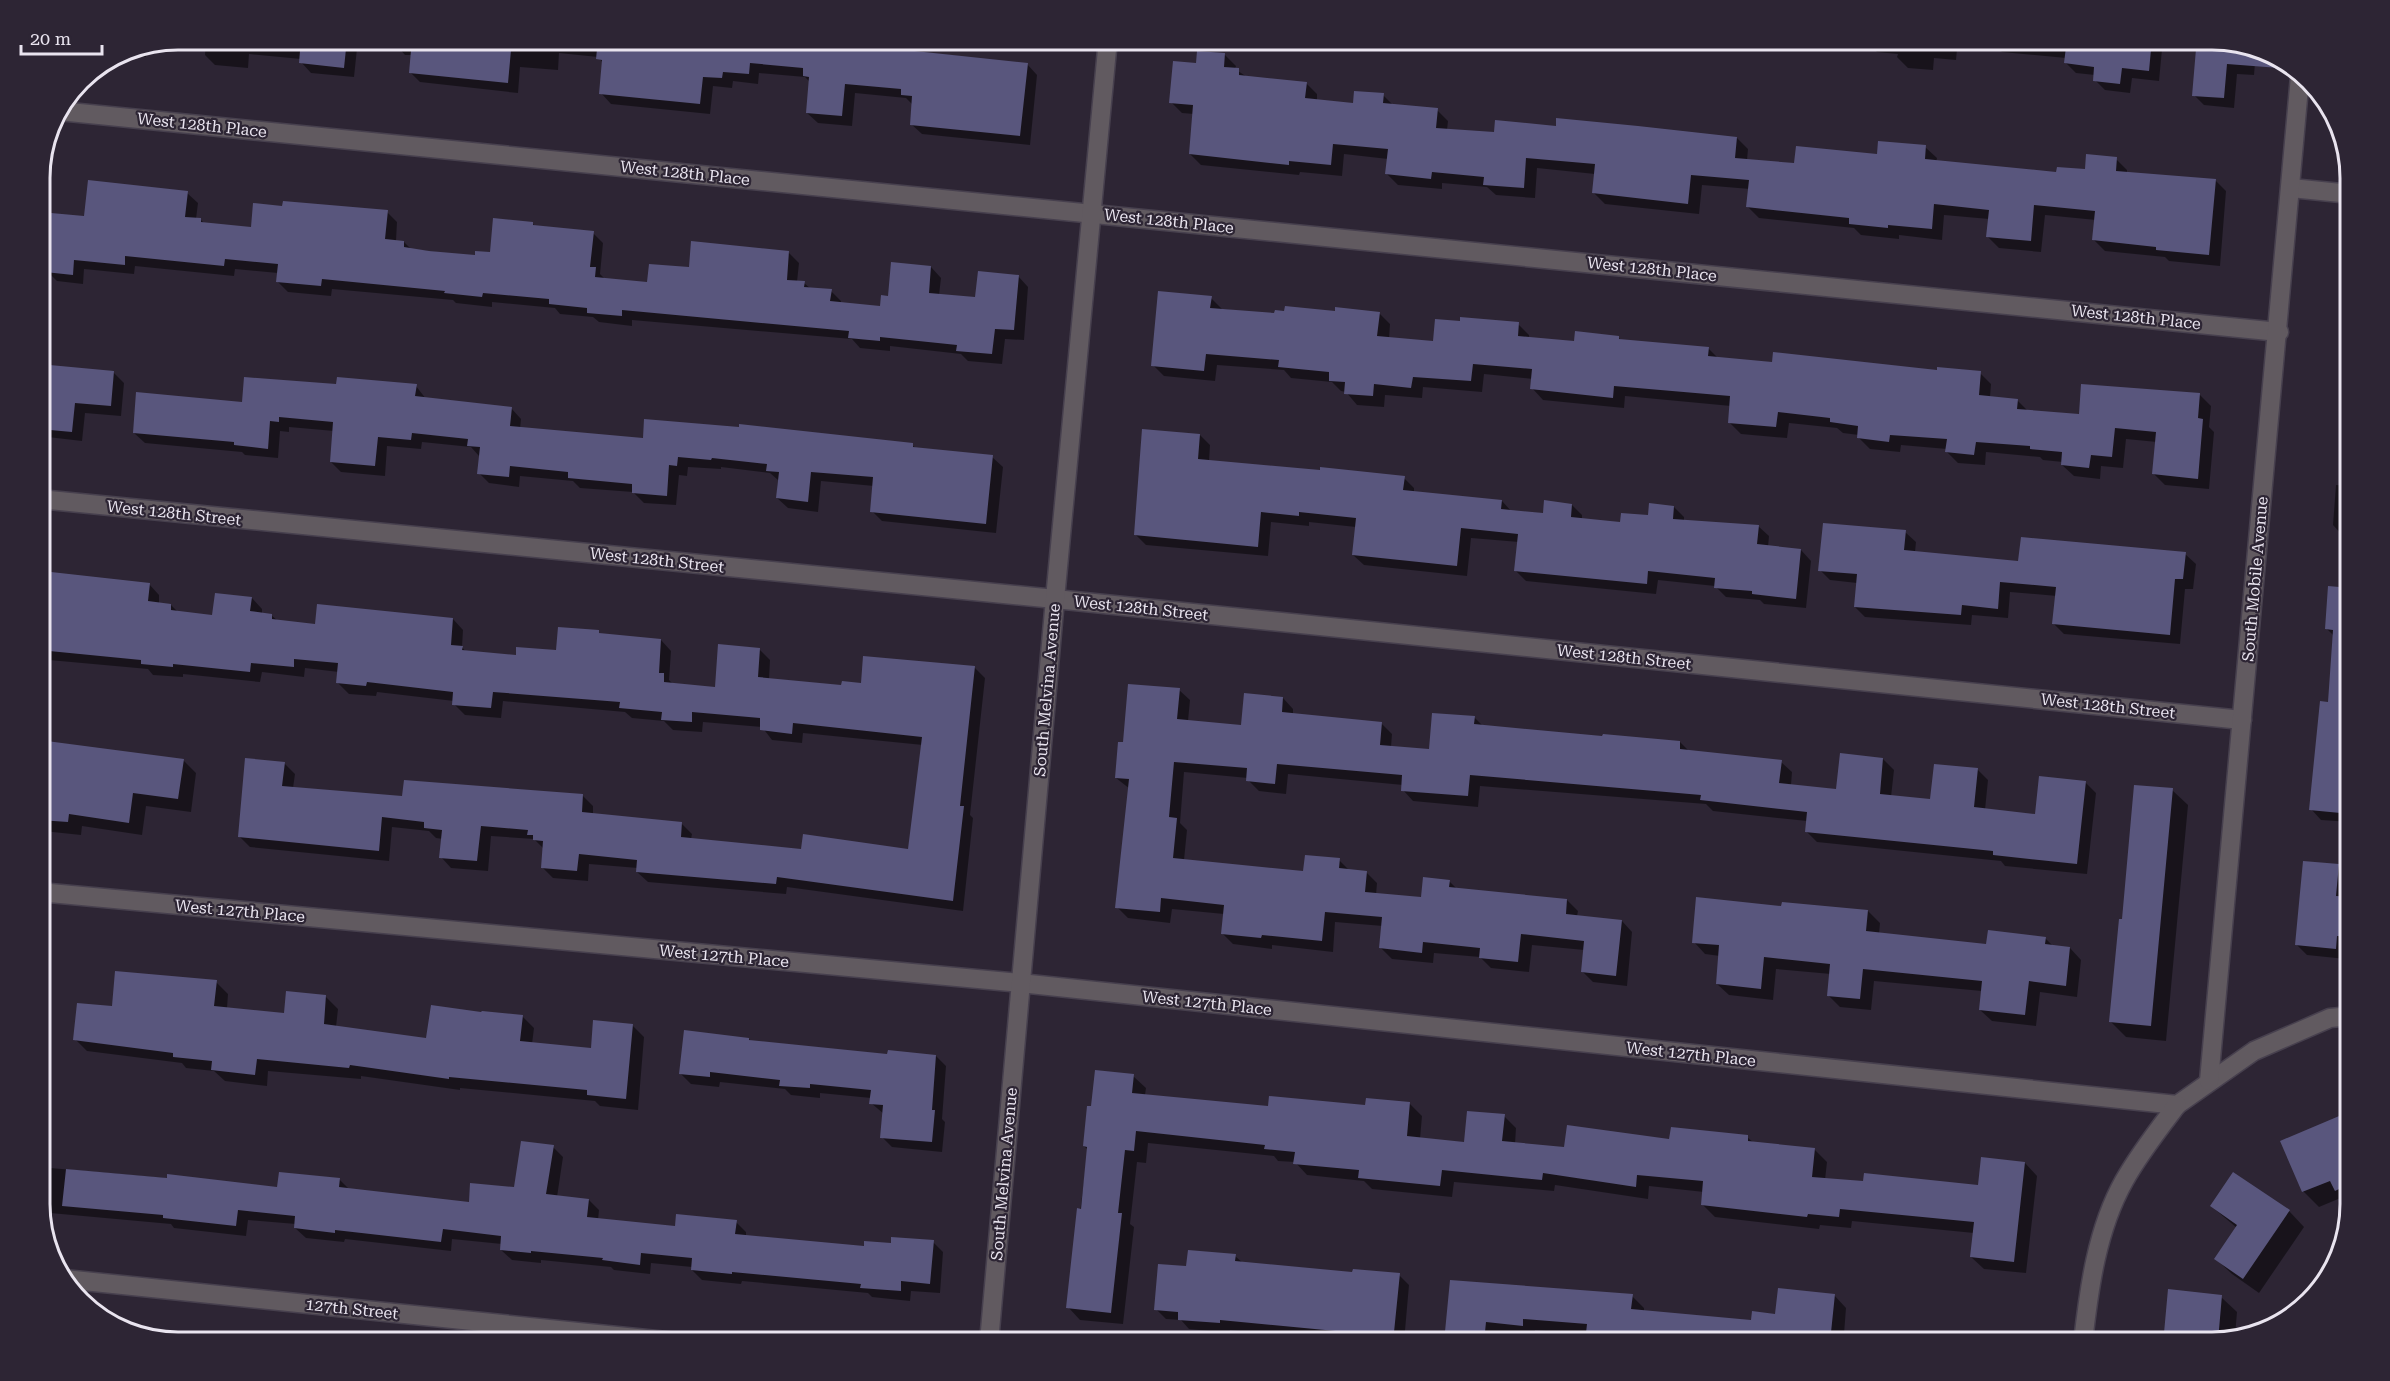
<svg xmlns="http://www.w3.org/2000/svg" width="2390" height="1381" viewBox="0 0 2390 1381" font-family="'Roboto Serif',serif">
  <rect width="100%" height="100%" fill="#2d2534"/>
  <g fill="#0007">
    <path d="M206 39H358L354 77 311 73 301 62V59L249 54 248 68 215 65 205 55Z"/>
    <path d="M373 39H714L713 47H716L717 39 772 46V39H819L848 43 852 46 1027 64 1037 75 1030 145 922 134 911 124 913 105 906 98 855 93 852 126 818 123 807 113 810 82 805 77 759 73 758 84 733 81 732 88 713 86 710 114 611 104 601 93 604 64 598 57 559 53 558 70 520 67 518 93 420 82 410 72 412 55H405L398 47 380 46Z"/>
    <path d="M1867 39H1958L1956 60 1934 58 1933 70 1908 68 1897 57 1898 54 1877 52 1867 42Z"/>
    <path d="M1992 39H2163L2159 81 2132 78 2130 93 2105 90 2095 80V75L2076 73 2066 63V58L2002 52 1991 42Z"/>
    <path d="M2201 39H2212L2256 51 2254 75 2237 74 2234 108 2204 105 2194 95Z"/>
    <path d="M147 45 146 57 117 55 125 49Z"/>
    <path d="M1225 55 1236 66 1235 69 1247 77 1306 83 1317 94V101L1354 105 1383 95 1394 106 1437 110 1448 121 1447 130 1496 134 1737 138 1748 149 1747 160 1795 165 1878 156 1925 147 1937 158 1936 163 2058 174 2086 171 2116 159 2127 170V173L2215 180 2226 191 2220 266 2169 261 2165 257 2105 251 2094 240 2096 220 2045 215 2041 252 1999 248 1988 237 1989 219 1944 215 1942 240 1899 235V239L1861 235 1854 228 1759 218 1748 207 1750 189 1702 185 1699 214 1605 204 1594 193 1595 174 1537 168 1535 198 1496 195 1487 187 1442 183V189L1398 185 1387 174 1388 159 1344 154 1342 176 1300 172 1299 175 1201 165 1190 154 1194 114 1182 113 1171 102 1198 65Z"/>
    <path d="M187 193 198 203 196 219 201 220 205 224 252 229 387 212 397 222 396 241 404 242 411 249 476 257 491 254 532 223 536 227 593 233 603 243 600 274 605 279 649 284 690 269 788 252 799 263 797 282 804 283 811 289 831 291 841 301V304L882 308 889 297 931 267 941 278 939 295 976 299 1018 276 1028 287 1024 340 1005 339 1002 364 968 361 961 354 890 346V351L860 348 852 339 632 320V326L599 322 593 317 560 314 555 308 492 302V307L456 303 453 300 332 289 331 296 288 292 277 281 278 273 235 269 234 276 135 266 134 274 84 269 83 284 57 281 47 271Z"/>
    <path d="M1211 298 1222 309 1275 315 1379 313 1390 324 1389 339 1434 343 1518 324 1529 335V338L1575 343 1618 337 1622 341 1708 348 1718 358 1773 364 1980 373 1991 384 1990 397 2017 400 2028 411 2080 415 2200 395 2211 406 2209 427 2214 432 2209 489 2165 485 2154 474 2157 442 2126 439 2123 468 2101 466 2100 479 2074 476 2062 465 2063 462 2043 460 2040 457 1986 452 1985 465 1958 463 1947 452V449L1901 445 1900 452 1870 449 1859 438V435L1843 433 1837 428 1789 423 1787 438 1741 434 1729 422 1731 406 1625 396 1624 408 1543 400 1532 388 1533 379 1484 374 1482 392 1423 387 1422 398 1385 395 1384 407 1357 405 1346 392 1341 391 1332 382 1291 378 1284 370 1217 365 1215 381 1164 376 1153 365Z"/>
    <path d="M39 366 113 372 124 383 121 416 85 413 82 441 39 436Z"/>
    <path d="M338 386H416L426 399 511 408 521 419 520 429 644 439 912 445 917 449 992 457 1003 467 996 533 882 521 872 511 874 486 821 481 818 512 788 508 777 498 778 480 770 473 721 467V469L688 467 687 476 679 475 676 505 644 503 633 492 580 488 573 481 520 476 519 487 489 483 479 473V456L471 447 422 442 421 449 387 446 385 476 341 472 331 462 334 431 289 427V432L280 431 278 458 245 455 242 452 145 443 134 433 243 404Z"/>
    <path d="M2351 395V427L2348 424Z"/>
    <path d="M1200 435 1210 445 1209 461 1404 478 1414 488V492L1502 501 1512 512 1544 515 1572 505 1582 515V519L1621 524 1649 517 1674 507 1684 517V521L1758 526 1769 536 1768 547 1801 550 1811 561 1806 608 1764 604 1760 600 1726 597 1715 586 1658 580 1656 594 1526 581 1516 571 1519 542 1471 538 1467 576 1364 565 1353 555 1356 527 1309 522V526L1271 522 1268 556 1146 545 1135 534Z"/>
    <path d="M2336 485 2351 486V536H2343L2333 525Z"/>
    <path d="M1905 532 1916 542 1915 552 2020 562 2185 554 2196 564 2193 589H2185L2180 644 2064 634 2054 624 2057 596 2010 592 2008 618 1972 615 1971 625 1865 617 1855 607 1857 583 1830 580 1820 570Z"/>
    <path d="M149 584 159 595V604L171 605 178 612 214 616 252 598 262 609V614L271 615 278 621 317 626 453 619 463 630 462 647 466 652 517 656 557 652 598 632 602 635 661 640 671 651 669 680 674 685 716 689 760 650 770 660 769 679 843 686 975 668 985 678 970 815 973 818 963 911 787 887 786 894 648 882 637 872 638 868 589 864 588 881 553 878 543 868 544 849 534 839 491 836 488 871 451 868 441 857 443 839 436 838 429 831 392 827 389 861 250 847 239 836 284 763 295 774 293 788 403 797 583 796 593 806V815L681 823 692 834 691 839 802 850 910 851 923 745 803 733 802 743 772 740 762 727 703 722 702 732 673 730 664 721 632 718 625 712 503 701 501 718 465 715 454 704V701L377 692 376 696 349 694 338 683 339 672 305 668 304 677 262 672 260 682 183 674V677L153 675 148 669 49 660 44 655 39 654V609L48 610Z"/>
    <path d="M2351 590V822L2321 820 2311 809 2329 703 2334 636 2326 628Z"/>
    <path d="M1179 690 1190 700 1188 721 1242 726 1283 698 1293 709V715L1381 723 1392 734 1391 747 1430 750 1474 717 1483 726 1604 738 1680 742 1689 751 1781 762 1792 772 1791 785 1837 790 1883 759 1894 770 1891 797 1932 801 1977 769 1988 780 1985 810 2036 815 2085 782 2096 793 2087 874 2005 866 2001 861 1817 842 1806 831 1807 821 1713 811 1706 804 1480 786 1478 807 1413 801 1403 790V785L1288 774 1286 794 1259 791 1248 780V778L1184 772 1180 823 1187 830 1184 860 1304 873 1339 860 1350 871 1366 872 1377 883 1376 895 1423 899 1449 881 1457 889 1567 900 1578 911 1577 916 1622 921 1632 932 1627 986 1593 982 1582 971 1584 950 1532 945 1529 972 1491 968 1480 957 1434 953 1433 963 1392 959 1381 948 1383 926 1335 922 1333 952 1272 945V949L1233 944 1222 933 1224 914 1172 909 1170 923 1128 918 1117 907 1130 789 1116 778 1124 744Z"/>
    <path d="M39 742 183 760 196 773 191 812 146 806 142 835 82 826 81 835 43 831 39 827Z"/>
    <path d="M2172 790 2188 805 2166 1041 2126 1037 2110 1021 2123 921Z"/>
    <path d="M2338 866 2349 876 2347 898H2351V945H2347L2346 959 2307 955 2297 945Z"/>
    <path d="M1783 907 1868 911 1880 923 1879 934 1988 945 2045 938 2053 946 2070 948 2081 960 2077 997 2040 992 2036 1026 1992 1021 1980 1010 1982 991 1874 981 1871 1010 1840 1007 1828 995 1831 974 1776 969 1773 1000 1729 995 1717 984 1720 956 1705 954 1694 942Z"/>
    <path d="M216 982 228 994 227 1008 285 1015 326 997 338 1009 336 1027 427 1040 483 1014 522 1016 534 1028 532 1044 592 1050 632 1025 644 1037 638 1110 600 1106 595 1101 460 1088V1090L361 1076V1079L268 1071 267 1086 225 1081 214 1071 186 1068 182 1063 87 1051 75 1039 113 1008Z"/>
    <path d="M749 1039 751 1041 889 1055 936 1056 946 1066 942 1119 945 1122 942 1152 892 1147 882 1137 884 1114 871 1103V1098L820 1093V1098L791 1095 785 1089 720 1082 719 1087 691 1084 681 1074Z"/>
    <path d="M1133 1076 1146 1088 1145 1095 1270 1108 1410 1104 1422 1116 1420 1139 1465 1143 1504 1116 1516 1128 1515 1144 1565 1149 1747 1137 1754 1143 1814 1149 1827 1162 1825 1180 1979 1186 2025 1163 2037 1176 2026 1273 1984 1269 1971 1257 1974 1233 1852 1221 1851 1228 1820 1225 1819 1229 1715 1217 1703 1205 1704 1192 1649 1186 1648 1199 1555 1185 1554 1191 1454 1182 1452 1197 1372 1189 1364 1181 1307 1175 1295 1162 1278 1161 1274 1156 1148 1143 1146 1163 1137 1162 1130 1224 1134 1227 1123 1324 1080 1320 1068 1307 1088 1150 1084 1146 1093 1107Z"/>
    <path d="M2351 1113V1205L2343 1197 2319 1207 2303 1191Z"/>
    <path d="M553 1147 563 1157 557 1197 589 1200 599 1210 598 1220 676 1227 736 1222 746 1232V1236L865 1247 933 1242 943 1252 940 1293 911 1291 910 1301 872 1297 868 1293 742 1281 741 1284 702 1280 692 1270V1267L651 1263 650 1274 614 1270 611 1267 541 1260V1263L512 1260 501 1250 502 1244 452 1239 451 1251 345 1239 344 1242 306 1238 295 1228 296 1224 248 1220 246 1236 174 1228 171 1224 39 1212V1167L279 1188 339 1179 350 1190 470 1203 515 1189Z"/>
    <path d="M2211 1206 2289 1211 2304 1227 2259 1293 2232 1274 2216 1259 2237 1228Z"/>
    <path d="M1235 1256 1243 1263 1354 1273 1399 1275 1409 1285 1404 1342H1352L1230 1330 1229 1333 1189 1329 1181 1320 1166 1319 1156 1309 1188 1268Z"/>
    <path d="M1451 1281 1632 1296 1644 1308V1312L1753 1322 1834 1295 1846 1308 1844 1334 1914 1342H1586L1587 1335 1535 1330 1534 1337 1497 1334V1342H1446Z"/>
    <path d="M2221 1297 2237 1312 2235 1336 2213 1342H2174L2166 1333Z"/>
  </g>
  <g fill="#59567d">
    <path d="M301 39H347L344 68 299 63Z"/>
    <path d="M412 39H512L508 83 409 73Z"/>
    <path d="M598 39H713L770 45 771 39H820L849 42V44L1028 63 1020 136 910 125 912 96 901 95V89L845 84 842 116 806 113 809 77 803 76V68L750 63 749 74 723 72 722 78 703 77 700 104 599 94 602 60 596 59Z"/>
    <path d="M2067 39H2152L2149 71 2122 68 2120 84 2093 81 2094 67 2064 63Z"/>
    <path d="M2200 39H2212L2281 57 2279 68 2227 64 2224 98 2192 96 2196 49H2199Z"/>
    <path d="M1197 51 1225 53 1224 67 1239 68V75L1307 82 1305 98 1353 103 1354 91 1384 93 1383 103 1438 108 1436 128 1494 132 1495 120 1556 126V118L1638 126 1737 137 1735 158 1794 163 1796 146 1877 154 1878 141 1926 145 1925 159 2056 172 2057 167 2085 169 2086 154 2117 157 2116 171 2216 179 2209 255 2156 250V247L2092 240 2095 211 2034 205 2031 241 1986 237 1989 210 1934 204 1932 229 1888 225V228L1849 224V218L1746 207 1749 180 1691 175 1688 204 1592 193 1595 164 1526 158 1524 188 1483 185 1484 177 1432 172 1431 179 1385 174 1388 149 1333 144 1331 165 1289 161V165L1189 154 1193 105 1169 103 1173 61 1196 63Z"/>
    <path d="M88 180 188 191 185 217 201 218V222L251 227 253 203 282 206 283 201 388 210 385 239 404 241V247L429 251 475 255V251L490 252 493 218 533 222V225L594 231 590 267H596L595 277 647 282 649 264 689 267 691 241 789 251 787 280 805 281 804 287 832 289 830 301 880 306 881 295 888 296 891 262 931 266 929 293 975 297 978 271 1019 275 1014 330 995 329 992 354 956 351 957 345 880 337V341L848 338 849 331 622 310V316L587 313V308L549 304V299L483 293 482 297 444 293 445 291 322 279 321 286 276 282 278 264 225 259 224 266 125 256V265L74 260 73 275 45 272 51 213 84 216Z"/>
    <path d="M1158 291 1212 296 1210 308 1274 313 1275 310 1284 311 1285 306 1335 311V307L1380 312 1377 336 1433 341 1435 319 1460 321V317L1519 322 1518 336 1574 341 1575 331 1619 336V339L1709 347 1708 356 1772 362 1773 352 1937 370V367L1981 371 1979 395 2018 399 2017 409 2079 414 2081 384 2200 393 2198 418 2203 419 2198 479 2152 474 2156 432 2115 428 2112 457 2091 455 2089 468 2061 465 2062 452 2030 449V446L1976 442 1974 455 1945 452 1947 439 1890 435 1889 442 1857 438 1858 426 1830 422V418L1778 412 1776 427 1728 423 1730 396 1614 386 1613 398 1530 389 1532 369 1473 364 1471 381 1413 377 1411 388 1374 384 1373 396 1344 394 1345 382 1329 381V372L1278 367 1279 360 1206 354 1204 371 1151 366Z"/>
    <path d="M39 364 114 371 111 406 75 403 72 432 39 429Z"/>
    <path d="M244 377 336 384 337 377 417 384 415 396 512 407 510 426 643 438 644 419 739 427V424L913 443V447L993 455 986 524 870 512 873 477 811 472 808 502 776 498 779 472 766 471 767 464 712 458 711 460 678 457 677 466 669 465 667 496 632 493V484L568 478V472L510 466 509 477 477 474 480 447 467 446 468 439 412 433 411 440 378 437 375 466 330 462 333 422 279 417V422L270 421 268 449 234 445V442L133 433 136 392 242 402Z"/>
    <path d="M1142 429 1200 434 1198 459 1320 470V467L1405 476 1403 490 1502 500 1501 509 1543 513 1544 500 1572 504 1571 517 1620 522 1621 513 1648 515 1649 503 1674 506 1673 519 1759 525 1757 544 1801 549 1796 599 1752 594V591L1714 588 1715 578 1648 571 1647 584 1514 571 1518 534 1461 528 1457 566 1352 555 1356 518 1299 512V516L1261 512 1258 547 1134 535Z"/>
    <path d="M1823 523 1906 530 1904 550 2018 561 2021 537 2186 552 2183 579H2175L2170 635 2052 624 2056 587 2000 582 1998 609 1962 605 1961 615 1854 607 1857 574 1818 571Z"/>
    <path d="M51 572 150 583 148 601 171 604V610L212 615 215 593 252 597 250 611 272 614V619L315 624 317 604 453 618 451 645 463 646 462 650 516 655V647L556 650 558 627 599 630V633L661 639 659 673H664V682L715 687 718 644 760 648 758 677 841 685 842 681 861 683 863 656 975 666 960 806H964L953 901 777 877 776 884 636 872 637 860 579 854 577 871 541 868 543 841 533 840V835H527L528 830 481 826 477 861 439 858 442 830 424 828V822L382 817 379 851 238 837 245 758 285 762 282 786 402 796 404 780 583 794 582 812 682 822 681 837 801 849 803 834 908 849 922 737 793 723 792 734 760 730V718L692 712V722L661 720 662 712 619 708 620 702 493 692 491 708 452 705 453 692 367 682 366 686 336 683 338 663 294 659V667L251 663 250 672 173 664V667L141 664V660L39 650V608L47 609Z"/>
    <path d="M2328 586 2351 588V814L2309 810 2320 701 2328 702 2333 630 2325 629Z"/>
    <path d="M1128 684 1180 688 1177 719 1241 725 1244 693 1283 697 1282 712 1382 722 1380 745 1429 749 1432 713 1475 716 1474 724 1602 736 1603 734 1680 741V749L1782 760 1779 783 1836 789 1840 753 1883 758 1880 794 1930 799 1934 764 1978 768 1974 807 2035 814 2039 776 2086 781 2077 864 1993 855V851L1805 832 1807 812 1700 800 1701 795 1470 775 1468 796 1401 791 1402 775 1277 764 1275 784 1246 781 1247 768 1174 762 1169 817 1177 818 1173 858 1303 871 1305 855 1340 858 1339 868 1367 871 1365 892 1421 897 1423 877 1450 880 1449 887 1567 899 1566 914 1622 920 1616 976 1581 972 1584 941 1521 934 1518 962 1479 958 1480 948 1423 942 1422 953 1379 948 1382 917 1325 912 1322 941 1262 935 1261 938 1221 934 1224 905 1161 898 1160 912 1115 908 1129 779 1115 778 1118 742H1123Z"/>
    <path d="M39 740 184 759 178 799 133 793 129 823 69 814 68 822 39 820Z"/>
    <path d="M2134 785 2173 788 2151 1026 2109 1022 2119 919H2122Z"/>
    <path d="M2303 861 2339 864 2336 896 2351 897V937L2337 936 2336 949 2295 945Z"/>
    <path d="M1696 897 1781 906 1782 902 1868 910 1866 931 1986 944 1988 930 2046 937 2045 944 2070 947 2066 986 2029 981 2025 1015 1979 1010 1982 981 1863 969 1860 999 1827 996 1830 964 1764 957 1761 989 1716 984 1719 945 1692 943Z"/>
    <path d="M115 971 217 980 214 1006 284 1013 286 991 326 995 324 1024 426 1038 431 1005 481 1012 482 1011 523 1015 520 1041 591 1048 593 1020 633 1024 626 1099 587 1095V1090L449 1077V1079L350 1065 349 1068 257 1059 255 1075 211 1070 212 1061 173 1057V1053L73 1040 77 1003 112 1006Z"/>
    <path d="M684 1030 749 1038V1040L887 1054 888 1050 936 1055 932 1110H935L932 1142 880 1138 883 1105 869 1104 871 1090 810 1084V1088L779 1086 780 1080 710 1072V1077L679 1074Z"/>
    <path d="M1095 1070 1134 1074 1132 1093 1268 1106 1269 1096 1365 1105 1366 1098 1410 1102 1407 1136 1464 1142 1467 1111 1505 1114 1502 1141 1564 1147 1567 1125 1669 1139 1671 1127 1748 1135V1141L1815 1148 1812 1177 1863 1181 1864 1173 1978 1185 1981 1157 2025 1162 2014 1262 1970 1257 1974 1222 1840 1209 1839 1217 1808 1214 1807 1217 1701 1205 1703 1181 1637 1175 1636 1187 1543 1173 1542 1180 1442 1170 1440 1186 1358 1178 1359 1170 1293 1164 1295 1152 1264 1149 1265 1145 1136 1131 1134 1151 1125 1150 1118 1213H1122L1111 1313 1066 1308 1077 1208 1081 1209 1087 1147 1083 1146 1087 1106H1091Z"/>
    <path d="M2351 1111V1183L2335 1191 2330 1181 2302 1192 2280 1141Z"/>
    <path d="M521 1141 554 1145 546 1194 589 1199 587 1217 675 1226 676 1214 737 1220 735 1234 864 1246V1241L891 1243V1237L934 1240 930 1284 901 1281V1291L860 1288 861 1284 732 1272V1274L691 1270 692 1258 641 1253 640 1265 602 1260 603 1258 531 1251V1253L500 1250 501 1236 443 1229 441 1242 335 1230V1233L294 1228 295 1216 238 1210 236 1226 163 1218V1215L62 1206 66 1169 167 1178V1174L277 1187 279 1172 340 1178 339 1187 469 1202 470 1183 514 1187Z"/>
    <path d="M2233 1172 2290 1210 2243 1279 2214 1259 2237 1225 2210 1206Z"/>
    <path d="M1188 1250 1236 1254 1235 1261 1352 1272 1353 1269 1400 1273 1393 1342 1346 1338V1332L1220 1320V1323L1178 1320V1312L1154 1310 1158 1264 1186 1266Z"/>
    <path d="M1450 1280 1633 1294 1631 1309 1751 1320 1752 1311 1775 1314 1778 1288 1835 1294 1830 1342H1585L1587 1324 1523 1319V1326L1486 1322 1484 1342H1444Z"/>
    <path d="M2168 1289 2222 1295 2218 1341 2172 1342 2173 1334 2164 1333Z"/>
  </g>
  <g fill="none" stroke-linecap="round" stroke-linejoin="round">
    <g stroke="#47404e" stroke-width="21">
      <g id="street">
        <path d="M59 111 2279 332"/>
        <path d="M2291 188 2351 194"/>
        <path d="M39 499 1055 599 2242 720"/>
        <path d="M39 892 1020 983 2177 1105 2254 1051 2330 1018 2351 1016"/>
        <path d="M2209 1081 2300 76"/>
        <path d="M64 1279 676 1342"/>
        <path d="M989 1342 1055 599 1108 39"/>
        <path d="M2083 1342C2089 1288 2097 1229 2124 1181 2139 1154 2158 1130 2177 1105"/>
      </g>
    </g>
    <use href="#street" stroke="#615a60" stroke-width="18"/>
  </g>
  <g text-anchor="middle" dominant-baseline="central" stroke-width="4.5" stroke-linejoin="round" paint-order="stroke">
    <g font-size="16" fill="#e9e4ef" stroke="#2d2534">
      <text transform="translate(202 125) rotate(6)">West 128th Place</text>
      <text transform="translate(685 173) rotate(6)">West 128th Place</text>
      <text transform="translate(1169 221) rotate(6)">West 128th Place</text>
      <text transform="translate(1652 269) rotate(6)">West 128th Place</text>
      <text transform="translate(2136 317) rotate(6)">West 128th Place</text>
      <text transform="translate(174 513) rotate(6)">West 128th Street</text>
      <text transform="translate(657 560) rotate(6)">West 128th Street</text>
      <text transform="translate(2255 579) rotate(-85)">South Mobile Avenue</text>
      <text transform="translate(1141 608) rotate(6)">West 128th Street</text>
      <text transform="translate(1624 657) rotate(6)">West 128th Street</text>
      <text transform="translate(1047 690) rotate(-85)">South Melvina Avenue</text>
      <text transform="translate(2108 706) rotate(6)">West 128th Street</text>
      <text transform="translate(240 911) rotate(5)">West 127th Place</text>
      <text transform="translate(724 956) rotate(5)">West 127th Place</text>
      <text transform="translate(1207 1003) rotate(6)">West 127th Place</text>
      <text transform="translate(1691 1054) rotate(6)">West 127th Place</text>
      <text transform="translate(1004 1174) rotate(-85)">South Melvina Avenue</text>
      <text transform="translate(352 1309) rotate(6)">127th Street</text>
    </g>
  </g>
  <path d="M0 0H2390V1381H0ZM178 50H2212A128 128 0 0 1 2340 178V1204A128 128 0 0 1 2212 1332H178A128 128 0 0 1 50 1204V178A128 128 0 0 1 178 50Z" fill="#2d2534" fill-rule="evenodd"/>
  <path fill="none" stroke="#e9e4ef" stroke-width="3" d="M178 50H2212A128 128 0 0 1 2340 178V1204A128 128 0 0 1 2212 1332H178A128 128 0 0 1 50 1204V178A128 128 0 0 1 178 50Z"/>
  <path d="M21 45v9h81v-9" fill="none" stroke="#e9e4ef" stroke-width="3"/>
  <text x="30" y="45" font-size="18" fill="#e9e4ef" stroke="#2d2534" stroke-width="4.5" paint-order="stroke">20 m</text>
</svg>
